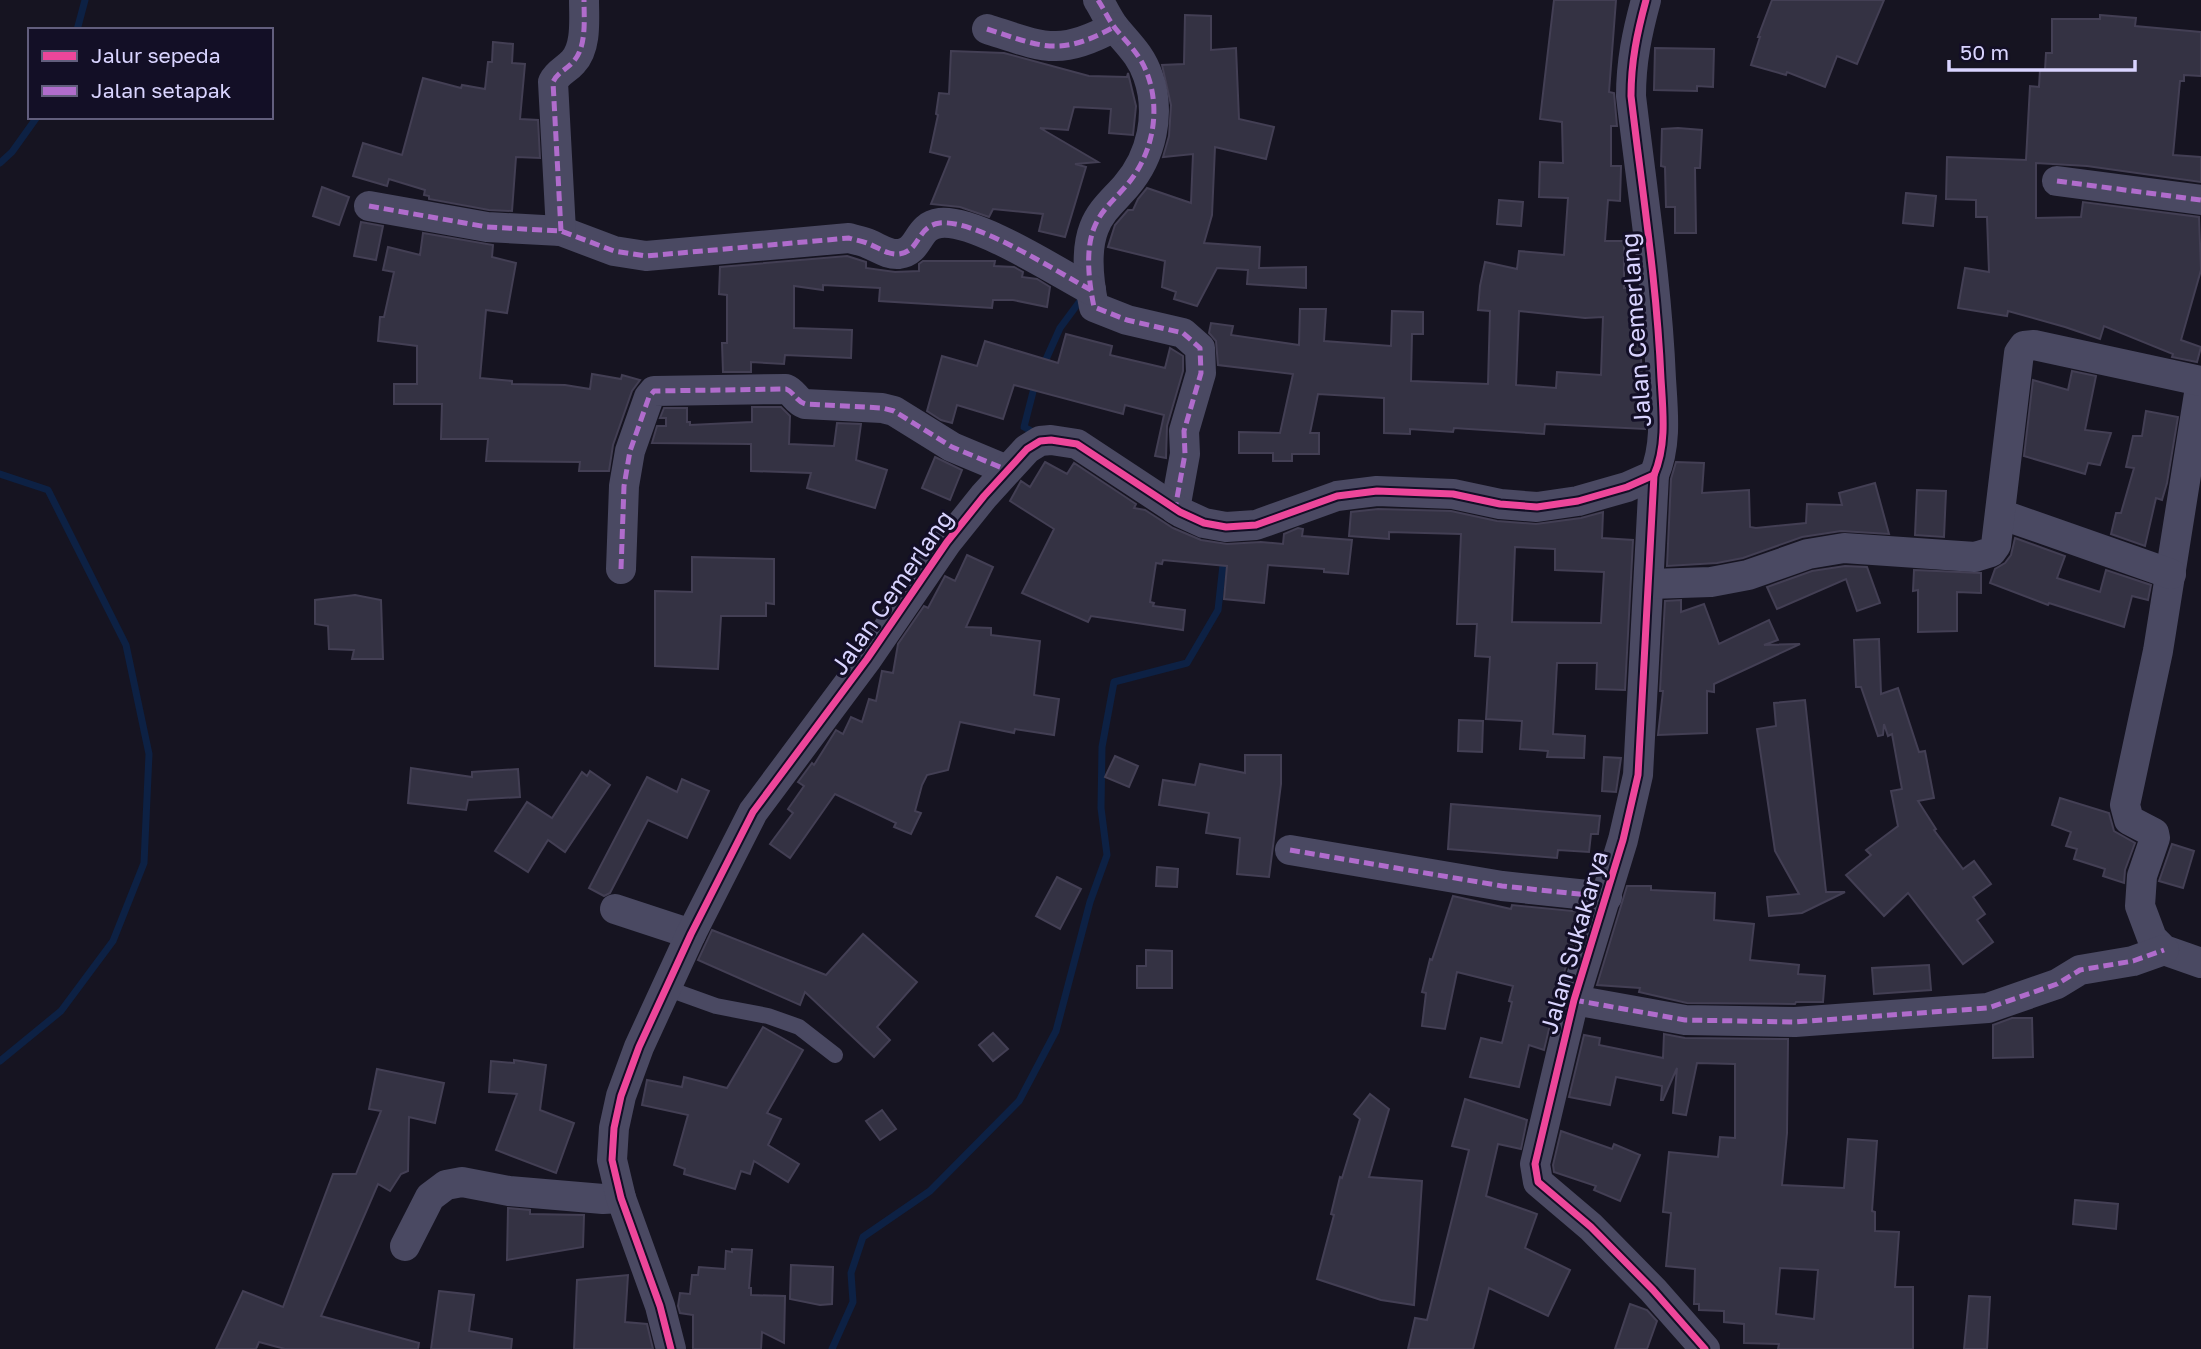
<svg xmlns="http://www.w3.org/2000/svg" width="2201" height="1349" viewBox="0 0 2201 1349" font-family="'Golos Text',sans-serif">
  <rect width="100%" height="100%" fill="#161421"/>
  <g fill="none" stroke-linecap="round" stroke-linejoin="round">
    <g stroke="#0d2144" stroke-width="7">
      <path d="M77 30 85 0"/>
      <path d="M0 163 12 152 37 117"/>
      <path d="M1043 366 1060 328 1080 301V298"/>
      <path d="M1035 384 1024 427 1035 433"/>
      <path d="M0 474 48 490 126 645 149 754 144 863 113 941 61 1011 0 1061"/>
      <path d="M832 1349 853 1302 851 1273 863 1237 930 1191 1019 1101 1056 1031 1090 902 1107 855 1101 808 1102 747 1114 682 1187 663 1218 610 1224 556"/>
    </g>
  </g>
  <g fill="#343243" stroke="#433f54" stroke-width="2" fill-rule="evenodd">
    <path d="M1554 0H1616L1609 92 1614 93 1617 126H1611V166H1621L1620 201 1608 200 1605 241H1624V288H1637L1645 429 1545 424 1544 434 1454 428 1453 432 1410 429V434L1384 433V398L1318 394 1310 433H1319V454H1292V461H1273V453H1239V432L1280 433 1293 374 1218 365 1216 341 1209 333 1211 323 1233 326 1231 335 1299 345 1300 309H1326L1324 341 1391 346 1392 311 1423 312V334H1412L1411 381 1488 384 1490 311 1478 310 1480 286 1485 262 1517 269 1519 251 1564 255 1568 198 1539 197 1540 162 1563 163 1562 122 1540 119ZM1519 311 1585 318 1603 317 1601 375 1557 372 1556 388 1516 385Z"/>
    <path d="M1772 0H1884L1857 64 1837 56 1825 87 1787 72 1786 75 1751 65 1760 37H1758Z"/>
    <path d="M1185 15 1211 16V50L1236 48 1239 119 1274 127 1266 159 1215 147 1212 215 1204 243 1260 247 1259 268 1306 267V288L1247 284 1248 270 1217 268 1197 306 1174 299 1176 292 1162 287 1165 261 1108 247 1115 225 1128 210H1133L1138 199 1147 188 1191 203 1193 154 1163 157 1169 136 1171 105 1162 65 1184 64Z"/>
    <path d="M2100 15 2136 18 2135 26 2201 32V76L2184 75V81H2180L2173 155 2201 157V182L2087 166 2036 163V218L2081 217 2083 202 2199 217 2201 270 2181 340 2201 347 2197 362 2172 357 2173 354 2104 326 2100 339 2065 327 2008 311 2007 316 1958 308 1965 268 1989 272 1987 217H1976V200L1946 199 1947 157 2026 160 2030 86 2039 87 2040 70H2045L2046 53H2052V19H2100Z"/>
    <path d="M493 42 513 44 512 63 525 64 520 119 538 120 540 158 516 157 512 211 489 210 429 199V196L424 195 425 190 389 179 387 186 353 176 363 143 402 155 423 78 461 88 462 85 485 89 488 62H492Z"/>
    <path d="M1655 48 1714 49 1713 87 1697 86V91L1654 90Z"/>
    <path d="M951 51 1004 53 1089 76 1127 77 1128 73 1136 106 1133 135 1109 133 1111 109 1074 107 1068 130 1040 128 1098 162 1075 164 1086 167 1065 237 1039 231 1043 214 993 209 989 217 960 207 931 204 950 157 930 152 938 115 936 114 939 93 949 94Z"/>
    <path d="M1678 128 1702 130 1700 168H1695L1696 233H1675V207H1666L1665 167 1661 166 1662 129Z"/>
    <path d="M322 187 349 197 339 225 313 216Z"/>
    <path d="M1906 193 1936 196 1933 226 1903 223Z"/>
    <path d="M1499 200 1523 202 1521 226 1497 224Z"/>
    <path d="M361 222 383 226 376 260 354 256Z"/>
    <path d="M423 233 493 245 492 257 516 263 507 313 486 310 480 378 512 381V384L565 385 590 389 592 374 621 379 622 375 640 380 632 391 613 445 609 471H579L580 462 486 461 488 439H441L442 404H394V384H417V346L378 341 380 317H384L394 272 383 270 388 247 420 255Z"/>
    <path d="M847 256 866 262V268L895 272 919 271V264L923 261H995L994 266 1014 267 1023 272 1022 277 1037 279 1050 287 1047 307 1013 300H993L992 308 879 301 880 288 823 285V290L794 286V328L852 330 851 358 785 355 784 364 751 362V372H723L722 343H727V295L719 294 720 267Z"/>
    <path d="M1066 334 1112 346 1110 355 1165 368 1170 348 1183 356V371L1167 426 1166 458 1155 456 1164 415 1125 405 1123 414 1014 385 1003 419 957 405 952 423 941 420 927 411 942 356 977 366 985 341 1058 363Z"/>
    <path d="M2072 371 2096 376 2085 430 2111 433 2100 465 2088 463 2085 474 2024 456 2033 380 2068 390Z"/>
    <path d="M752 407H781L790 416 789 444 834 446 837 423 861 424 856 460 887 470 875 508 807 488 811 473 751 471V444L652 443 657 426H666V418H660L664 408H687V422H690V425L752 422Z"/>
    <path d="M2146 411 2178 417 2167 483 2162 500 2156 498 2145 546 2111 534 2116 513H2121L2134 468 2126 467 2133 436H2142Z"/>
    <path d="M935 457 962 470 950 500 922 488Z"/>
    <path d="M1045 462 1067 474 1074 463 1136 504 1134 508 1145 510 1173 528 1201 540 1227 544 1261 542 1283 544 1284 534 1298 528 1303 529 1302 536 1352 540 1348 574 1324 572V569L1268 565 1264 603 1224 599 1227 566 1163 560 1162 564 1156 563 1150 602 1154 603 1153 606 1185 610 1183 630 1091 616 1088 622 1022 593 1054 529 1010 501 1021 481 1030 487Z"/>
    <path d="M1676 462 1704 463 1702 493 1749 490 1750 527 1756 528 1806 523 1807 504 1842 505 1839 493 1875 483 1889 534 1841 531 1802 537 1743 558 1717 563 1667 566 1671 479Z"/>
    <path d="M1917 490 1946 491 1944 537 1915 535Z"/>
    <path d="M1378 509 1451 511 1497 521 1536 524 1581 518 1603 512 1602 538 1633 540 1625 690 1596 689 1597 663H1557L1553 734 1585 736 1584 758 1547 757 1548 751 1520 749 1522 721 1486 719 1490 657 1475 656 1477 624H1457L1461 534 1389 532V539L1349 536 1351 512ZM1515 547 1555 549V570L1604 572 1601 623 1512 622Z"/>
    <path d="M2015 538 2065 556 2057 578 2100 592 2106 570 2151 585 2148 600 2132 596 2124 627 2049 603 2048 605 1990 583 1995 569 2005 563 2011 555Z"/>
    <path d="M967 555 993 567 966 627 991 628V635L1040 641 1034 695 1059 699 1054 735 1015 729 1014 733 960 722 948 770 927 775 922 785 915 811 921 813 911 834 894 827 896 823 835 794 790 858 770 844 793 813 788 809 804 786 798 782 812 763 814 765 836 730 843 734 851 717 862 722 869 699 876 701 882 671 893 673 898 644 924 606 928 608 945 576 955 581Z"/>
    <path d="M692 557 774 559V604L766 603V616H721L718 669 655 666V591L692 592Z"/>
    <path d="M1845 566 1867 567 1880 603 1857 611 1846 579 1777 609 1767 587 1812 571Z"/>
    <path d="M1914 570 1981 573V593L1957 592V631L1918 632V590L1913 591Z"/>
    <path d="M355 595 381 600 383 659H352L354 650 329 649 328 626 315 624V600Z"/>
    <path d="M1681 600V612L1704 604 1719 644 1769 620 1778 640 1764 645 1800 644 1714 684V692L1707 691V733L1658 735 1663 691H1660L1665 601Z"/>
    <path d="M1879 639 1881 694 1898 688 1919 752 1925 751 1934 798 1918 801 1936 829 1934 830 1963 869 1974 861 1991 884 1973 897 1985 914 1977 920 1993 942 1963 964 1908 893 1884 916 1846 875 1871 855 1866 850 1898 826 1891 791 1902 789 1892 734 1888 736 1884 724 1883 735 1878 736 1861 687H1856L1854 640Z"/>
    <path d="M1805 700 1826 892H1845L1802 913 1769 916 1767 897 1799 894 1775 851 1757 729 1776 726 1774 703Z"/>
    <path d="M1459 720 1483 721 1482 752 1458 751Z"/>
    <path d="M1245 755H1281V784L1269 877 1237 874 1240 838 1206 833 1209 813 1159 805 1163 780 1195 785 1200 764 1245 773Z"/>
    <path d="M1115 756 1138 766 1129 787 1105 777Z"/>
    <path d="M1604 757 1621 758 1616 792 1602 791Z"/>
    <path d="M411 768 472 777V772L518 769 520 797 468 800 466 810 408 803Z"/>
    <path d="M590 771 610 785 565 852 548 840 528 872 495 851 527 802 552 818 582 772 587 776Z"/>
    <path d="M647 777 677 792 682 779 709 791 687 838 648 820 610 893 604 896 589 888Z"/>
    <path d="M2060 798 2109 813 2114 831 2135 843 2125 870 2124 883 2103 876 2105 869 2074 859 2077 849 2066 846 2071 832 2052 825Z"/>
    <path d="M1451 804 1600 816 1598 834H1591L1589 852 1558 850 1557 858 1448 849Z"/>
    <path d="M2172 844 2194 851 2183 888 2159 881Z"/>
    <path d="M1157 867 1178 869 1177 887 1156 886Z"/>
    <path d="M1057 877 1081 889 1060 929 1036 916Z"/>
    <path d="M1627 886H1651V890L1715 893 1714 920 1754 924 1750 960 1799 965 1798 974 1825 976 1823 1002H1796L1795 1004 1687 1003 1639 992 1640 988 1597 985Z"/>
    <path d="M1453 896 1511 909 1512 905 1583 912 1557 995 1544 1050 1529 1045 1519 1087 1470 1077 1481 1038 1502 1043 1512 1002 1509 1001 1513 986 1457 972 1445 1029 1422 1026 1426 993 1422 992 1430 959 1432 960Z"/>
    <path d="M712 930 826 975 863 934 917 982 877 1027 890 1040 874 1057 805 992 800 1005 698 960Z"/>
    <path d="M1146 950 1172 951V988H1137V966H1146Z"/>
    <path d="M1929 965 1931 990 1874 994 1872 968Z"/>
    <path d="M2012 1018H2032L2033 1057 1993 1058V1025Z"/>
    <path d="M763 1027 803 1050 767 1113 781 1119 768 1145 799 1164 788 1182 754 1161 750 1174 741 1171 735 1189 684 1174 685 1169 674 1165 688 1115 642 1105 647 1080 682 1087 684 1077 727 1088Z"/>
    <path d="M993 1033 1008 1049 993 1061 979 1045Z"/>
    <path d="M1664 1034 1685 1038 1788 1039 1787 1133 1782 1185 1844 1188 1848 1139 1877 1141 1872 1211 1875 1212V1231L1899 1232 1895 1287H1913V1349H1778L1779 1344 1744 1343V1324L1724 1322V1311L1699 1310V1304H1694L1695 1269 1666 1266 1671 1213 1663 1212 1669 1152 1718 1157 1720 1137 1735 1138V1064L1697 1063 1686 1115 1673 1113 1677 1068 1663 1100H1661L1662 1086 1616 1077 1610 1105 1569 1097 1584 1035 1600 1038 1599 1045 1663 1058ZM1780 1268 1818 1270 1814 1319 1776 1314Z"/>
    <path d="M514 1060 546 1065 540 1110 574 1123 556 1173 496 1150 517 1094 489 1092 491 1061 514 1063Z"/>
    <path d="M377 1069 444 1083 435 1123 409 1117 408 1171 401 1174 390 1191 378 1184 321 1316 419 1343 418 1349H285L259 1342 256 1349H216L243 1291 283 1307 333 1174H356L381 1111 369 1109Z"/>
    <path d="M1370 1094 1389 1109 1369 1177 1422 1181 1414 1305 1381 1300 1317 1279 1334 1215 1331 1214 1340 1177 1342 1178 1360 1119 1354 1114Z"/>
    <path d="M1465 1099 1527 1120 1521 1149 1498 1144 1486 1196 1537 1214 1525 1248 1570 1270 1548 1316 1489 1288 1473 1349H1408L1415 1318 1427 1320 1469 1150 1452 1146Z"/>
    <path d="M882 1110 896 1129 880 1140 866 1121Z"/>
    <path d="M1561 1131 1612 1149 1614 1144 1640 1155 1620 1201 1594 1190 1596 1186 1554 1172 1553 1165Z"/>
    <path d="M2075 1200 2118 1204 2116 1229 2073 1224Z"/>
    <path d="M508 1208 530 1210V1214L584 1215 583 1247 507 1260Z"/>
    <path d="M732 1249 752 1250 749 1288H751V1295L785 1296 784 1343 762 1332 761 1349H693V1315L680 1313 678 1306 680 1293 690 1294 692 1275H698L699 1267 725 1269 726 1251 732 1252Z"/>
    <path d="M791 1265 833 1267 832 1304 820 1305 790 1299Z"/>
    <path d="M628 1275 625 1322 647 1324 653 1349H574L577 1280Z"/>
    <path d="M439 1291 474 1295 469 1331 512 1339 511 1349H431Z"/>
    <path d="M1969 1296 1990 1297 1987 1349H1964Z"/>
    <path d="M1630 1304 1647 1310 1657 1321 1647 1349H1615Z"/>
  </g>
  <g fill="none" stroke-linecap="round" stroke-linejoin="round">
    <path stroke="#4a4962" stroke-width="16" d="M666 988 716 1006 768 1016 799 1027 835 1055"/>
    <g stroke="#4a4962" stroke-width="30">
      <path d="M1098 0C1104 9 1108 19 1115 28 1128 44 1141 55 1148 76 1161 113 1152 156 1126 186 1114 200 1101 210 1094 228 1085 251 1089 283 1094 307L1127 320 1183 333 1200 348 1201 373 1184 431 1185 454 1175 509"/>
      <path d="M987 29C1043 47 1059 57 1114 27"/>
      <path d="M2057 181 2201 200"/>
      <path d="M369 206 487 227 561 231 614 251 646 256 849 238C855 240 863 241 869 244 879 248 888 255 899 254 921 251 916 226 940 223 976 219 1057 272 1091 290"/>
      <path d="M561 231 553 82C558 72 566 70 573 62 587 47 584 19 584 0"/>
      <path d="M2201 381 2158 651 2125 805 2129 820 2154 833 2155 838 2142 876 2140 906 2152 938 2164 950 2201 963"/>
      <path d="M1654 475 1638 775 1623 840 1574 1000 1535 1164 1538 1182 1591 1227 1653 1290 1705 1349"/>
      <path d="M2000 514 2171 574"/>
      <path d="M621 569 624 486 630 451 649 397 654 391 786 389C794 392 796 401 805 404L882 408 894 411 952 447 1007 470"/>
      <path d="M1650 584 1711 582 1748 575 1808 554 1844 548 1975 557 1991 552 1996 545 2019 353 2024 346 2034 345 2201 381"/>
      <path d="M1290 850 1502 886 1607 897"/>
      <path d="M615 909 691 934"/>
      <path d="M1574 1000 1685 1020 1795 1022 1988 1008 2057 984 2080 970 2133 961 2164 950"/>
      <path d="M405 1246 430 1197 446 1185 462 1182 509 1191 603 1199 621 1198"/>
      <path d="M671 1349 660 1306 621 1198 612 1160 614 1128 621 1096 639 1047 691 934 753 812 867 659 947 542 984 496 1027 449 1040 441 1051 440 1077 444 1180 512 1204 523 1226 527 1256 525 1337 496 1377 491 1453 494 1500 504 1537 507 1578 501 1627 487 1654 475C1667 445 1663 411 1661 379 1657 284 1642 190 1631 96 1631 62 1637 33 1646 0"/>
    </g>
    <g stroke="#b06ccc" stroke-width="5" stroke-dasharray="10 5" stroke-linecap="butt">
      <path d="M1098 0C1104 9 1108 19 1115 28 1128 44 1141 55 1148 76 1161 113 1152 156 1126 186 1114 200 1101 210 1094 228 1085 251 1089 283 1094 307L1127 320 1183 333 1200 348 1201 373 1184 431 1185 454 1175 509"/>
      <path d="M987 29C1043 47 1059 57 1114 27"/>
      <path d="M2057 181 2201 200"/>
      <path d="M369 206 487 227 561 231 614 251 646 256 849 238C855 240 863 241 869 244 879 248 888 255 899 254 921 251 916 226 940 223 976 219 1057 272 1091 290"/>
      <path d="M561 231 553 82C558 72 566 70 573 62 587 47 584 19 584 0"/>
      <path d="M621 569 624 486 630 451 649 397 654 391 786 389C794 392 796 401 805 404L882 408 894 411 952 447 1007 470"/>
      <path d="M1290 850 1502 886 1607 897"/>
      <path d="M1574 1000 1685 1020 1795 1022 1988 1008 2057 984 2080 970 2133 961 2164 950"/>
    </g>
    <g stroke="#130f26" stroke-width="11">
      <g id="cycleway">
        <path d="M1654 475 1638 775 1623 840 1574 1000 1535 1164 1538 1182 1591 1227 1653 1290 1705 1349"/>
        <path d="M671 1349 660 1306 621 1198 612 1160 614 1128 621 1096 639 1047 691 934 753 812 867 659 947 542 984 496 1027 449 1040 441 1051 440 1077 444 1180 512 1204 523 1226 527 1256 525 1337 496 1377 491 1453 494 1500 504 1537 507 1578 501 1627 487 1654 475C1667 445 1663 411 1661 379 1657 284 1642 190 1631 96 1631 62 1637 33 1646 0"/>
      </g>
    </g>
    <use href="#cycleway" stroke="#ed469a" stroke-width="7"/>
  </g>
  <g text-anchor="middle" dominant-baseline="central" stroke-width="6" stroke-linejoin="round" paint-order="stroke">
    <g font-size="24" fill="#d9d4ff" stroke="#130f26">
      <text transform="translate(1635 330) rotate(-94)">Jalan Cemerlang</text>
      <text transform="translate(891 592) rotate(-55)">Jalan Cemerlang</text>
      <text transform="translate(1573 942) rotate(-74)">Jalan Sukakarya</text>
    </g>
  </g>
  <rect x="28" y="28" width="245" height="91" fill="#130f26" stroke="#625e7d" stroke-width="2"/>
  <rect x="42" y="51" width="35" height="10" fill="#ed469a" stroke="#625e7d" stroke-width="2"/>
  <text x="91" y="63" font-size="21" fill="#d9d4ff">Jalur sepeda</text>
  <rect x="42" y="86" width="35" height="10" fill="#b06ccc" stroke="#625e7d" stroke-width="2"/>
  <text x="91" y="98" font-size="21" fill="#d9d4ff">Jalan setapak</text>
  <path d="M1949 60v10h186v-10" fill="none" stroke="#d9d4ff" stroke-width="3.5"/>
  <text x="1960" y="60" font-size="21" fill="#d9d4ff" stroke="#130f26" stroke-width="5" paint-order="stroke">50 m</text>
</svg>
